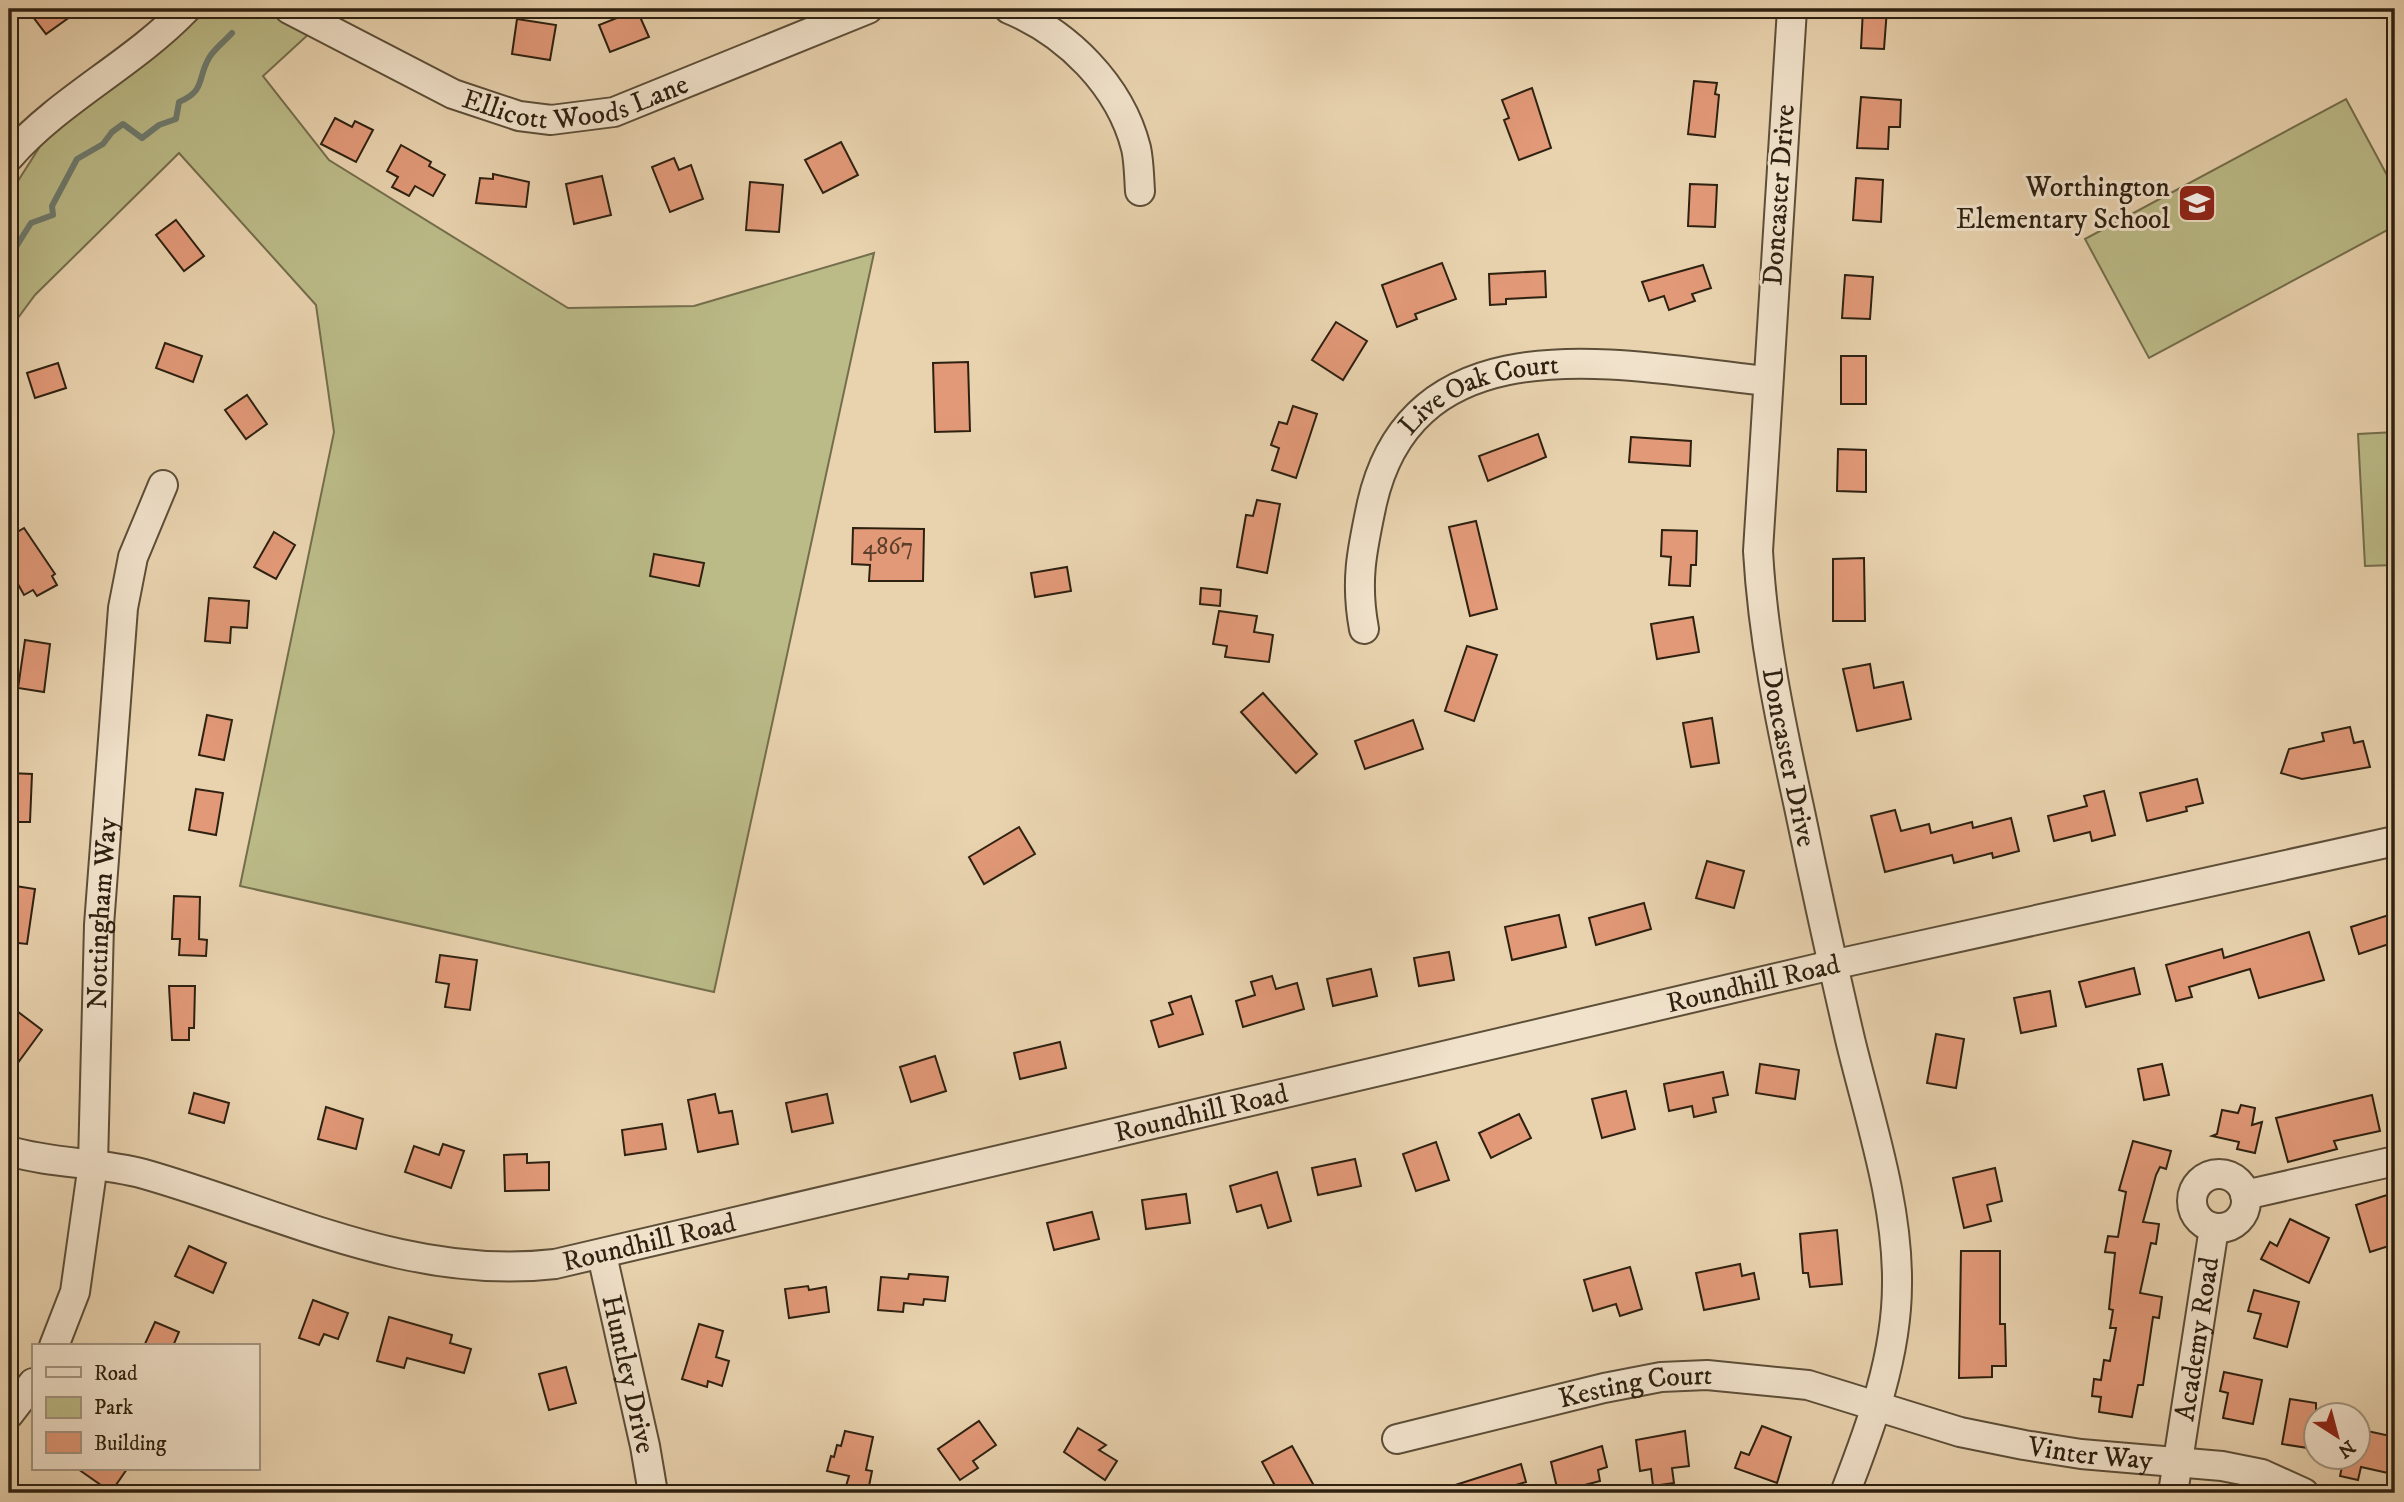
<svg xmlns="http://www.w3.org/2000/svg" width="2404" height="1502" viewBox="0 0 2404 1502" font-family="'IM FELL DW Pica',serif">
  <rect width="100%" height="100%" fill="#e9d3af"/>
  <filter id="stains"><feTurbulence type="fractalNoise" baseFrequency=".00286" numOctaves="4"/><feColorMatrix values="0 0 0 0 .2 0 0 0 0 .09 0 0 0 0 .02 0 0 0 .5 -.17"/></filter>
  <radialGradient id="worn" r=".72"><stop offset=".6" stop-color="#630" stop-opacity="0"/><stop offset="1" stop-color="#630" stop-opacity=".3"/></radialGradient>
  <g fill="#bb8" stroke="#746e4c" stroke-width="2">
    <path d="M210 9H336L263 76 329 160 568 308 694 306 874 253 714 992 240 886 334 432 316 305 179 153 35 295 9 330V195L46 137Z"/>
    <path d="M2346 99 2395 190V226L2149 358 2085 239Z"/>
    <path d="M2395 432V565L2365 566 2358 434Z"/>
  </g>
  <g fill="none" stroke-linecap="round" stroke-linejoin="round">
    <path stroke="#6d7b6f" stroke-width="6" d="M9 258 31 223 53 215 52 206 77 159 103 144 112 132 123 124 142 138 159 125 176 119 179 102C206 91 197 78 209 58 214 49 225 41 232 33"/>
  </g>
  <g fill="#e29978" stroke="#2e2111" stroke-width="2">
    <path d="M27 9H81L46 34Z"/>
    <path d="M1863 9H1887L1884 49 1861 48Z"/>
    <path d="M637 10 649 37 610 52 599 25Z"/>
    <path d="M517 19 556 25 550 60 512 54Z"/>
    <path d="M1694 81 1717 83 1715 94 1719 95 1715 137 1688 134Z"/>
    <path d="M1532 88 1551 148 1519 160 1504 120 1509 118 1502 100Z"/>
    <path d="M1861 97 1901 100 1900 127H1889L1888 149 1857 148Z"/>
    <path d="M335 118 352 127 355 121 373 130 356 162 321 144Z"/>
    <path d="M841 142 858 175 823 193 805 160Z"/>
    <path d="M401 145 431 162 429 166 445 175 433 196 415 186 409 196 392 187 398 177 387 171Z"/>
    <path d="M674 158 679 170 691 165 703 199 670 212 652 167Z"/>
    <path d="M493 174 529 182 526 207 476 203 480 178 493 179Z"/>
    <path d="M602 176 611 215 574 224 566 184Z"/>
    <path d="M1856 178 1883 180 1881 222 1853 220Z"/>
    <path d="M750 182 783 185 779 232 746 230Z"/>
    <path d="M1690 184 1717 185 1715 227 1688 226Z"/>
    <path d="M176 220 204 256 184 271 156 235Z"/>
    <path d="M1442 263 1456 299 1415 314 1417 319 1397 327 1382 285Z"/>
    <path d="M1703 265 1711 288 1692 294 1695 301 1669 310 1664 296 1649 301 1642 282Z"/>
    <path d="M1545 271 1546 297 1506 299V304L1490 305 1489 274Z"/>
    <path d="M1845 275 1873 277 1870 319 1842 318Z"/>
    <path d="M1336 322 1367 341 1343 380 1312 360Z"/>
    <path d="M165 343 202 356 193 382 156 368Z"/>
    <rect x="1841" y="356" width="25" height="48"/>
    <path d="M968 362 970 431 935 432 933 363Z"/>
    <path d="M58 363 66 388 35 398 27 373Z"/>
    <path d="M247 395 267 424 246 439 225 410Z"/>
    <path d="M1293 406 1317 414 1296 478 1272 470 1279 448 1271 445 1279 422 1287 424Z"/>
    <path d="M1538 434 1546 457 1488 481 1479 456Z"/>
    <path d="M1631 437 1691 441 1690 466 1629 462Z"/>
    <path d="M1838 449 1866 450V492L1837 491Z"/>
    <path d="M1257 500 1280 504 1267 573 1237 567 1246 515 1253 516Z"/>
    <path d="M1476 521 1497 609 1470 616 1449 527Z"/>
    <path d="M24 528 55 574 52 576 57 585 37 596 33 590 24 595 9 568V564L18 558 9 537Z"/>
    <path d="M853 528 924 529 923 581H869L870 565 852 564Z"/>
    <path d="M1662 530 1697 531 1696 565H1691L1690 586 1669 585 1671 557 1661 556Z"/>
    <path d="M274 532 295 545 276 579 254 567Z"/>
    <path d="M654 554 704 563 699 586 650 576Z"/>
    <path d="M1864 558 1865 621H1833V559Z"/>
    <path d="M1067 567 1071 591 1035 597 1031 573Z"/>
    <path d="M1201 588 1221 590 1220 606 1200 604Z"/>
    <path d="M209 598 249 601 247 628 231 627 230 643 205 641Z"/>
    <path d="M1219 611 1257 616 1254 632 1273 635 1269 662 1225 657 1227 646 1213 644Z"/>
    <path d="M1693 617 1699 652 1657 659 1651 624Z"/>
    <path d="M25 640 50 644 44 692 18 688Z"/>
    <path d="M1467 646 1497 655 1474 721 1445 711Z"/>
    <path d="M1870 664 1874 688 1903 682 1911 719 1857 731 1843 669Z"/>
    <path d="M1263 693 1317 754 1296 773 1241 712Z"/>
    <path d="M207 715 232 720 224 760 199 755Z"/>
    <path d="M1712 718 1719 763 1691 767 1683 723Z"/>
    <path d="M1413 720 1423 749 1365 769 1355 741Z"/>
    <path d="M2350 727 2354 743 2363 741 2370 767 2302 779 2281 773 2289 749 2324 741 2322 733Z"/>
    <path d="M9 773 32 774 30 822H9Z"/>
    <path d="M2197 779 2203 803 2186 807 2187 811 2147 821 2140 793Z"/>
    <path d="M196 789 223 793 216 835 189 830Z"/>
    <path d="M2104 791 2115 835 2092 841 2090 832 2054 841 2048 816 2087 806 2084 796Z"/>
    <path d="M1895 810 1901 831 1929 824 1931 833 1972 822 1973 828 2011 818 2019 851 1993 858 1992 853 1954 863 1952 855 1885 872 1871 816Z"/>
    <path d="M1019 827 1035 854 984 884 969 857Z"/>
    <path d="M1707 861 1744 871 1734 908 1696 898Z"/>
    <path d="M9 885 35 889 27 944 9 942Z"/>
    <path d="M174 896 200 897 199 939 207 940 206 956 179 955 180 939H172Z"/>
    <path d="M1644 903 1651 929 1596 945 1589 918Z"/>
    <path d="M2395 913V942L2359 954 2351 927Z"/>
    <path d="M1559 915 1566 947 1512 960 1505 927Z"/>
    <path d="M2309 932 2324 980 2259 998 2250 969 2189 987 2192 997 2176 1001 2166 965 2222 949 2224 958Z"/>
    <path d="M1449 952 1454 980 1419 986 1414 958Z"/>
    <path d="M440 955 477 960 470 1010 445 1007 449 984 436 982Z"/>
    <path d="M2134 968 2140 994 2086 1007 2079 982Z"/>
    <path d="M1371 969 1377 996 1333 1006 1327 979Z"/>
    <path d="M1272 976 1276 989 1297 983 1304 1009 1243 1027 1236 1001 1255 995 1251 982Z"/>
    <path d="M169 986H195L194 1028H189V1040H172Z"/>
    <path d="M2050 991 2056 1026 2021 1033 2014 998Z"/>
    <path d="M1191 996 1203 1034 1159 1047 1151 1021 1173 1014 1169 1003Z"/>
    <path d="M9 1005 42 1030 9 1075Z"/>
    <path d="M1936 1034 1964 1039 1956 1088 1927 1083Z"/>
    <path d="M1060 1042 1066 1068 1020 1079 1014 1053Z"/>
    <path d="M935 1056 946 1091 911 1102 900 1067Z"/>
    <path d="M1760 1064 1799 1070 1795 1099 1756 1093Z"/>
    <path d="M2162 1064 2169 1095 2144 1100 2138 1069Z"/>
    <path d="M1723 1072 1728 1095 1713 1098 1716 1112 1694 1117 1692 1106 1669 1111 1664 1084Z"/>
    <path d="M1626 1091 1635 1129 1602 1138 1592 1099Z"/>
    <path d="M194 1093 229 1103 224 1123 189 1113Z"/>
    <path d="M715 1094 719 1113 732 1111 738 1144 698 1152 688 1100Z"/>
    <path d="M827 1094 833 1123 792 1132 786 1103Z"/>
    <path d="M2372 1095 2380 1131 2334 1141 2337 1149 2288 1162 2276 1118Z"/>
    <path d="M2241 1105 2255 1108 2252 1125 2262 1122 2255 1153 2237 1149 2239 1142 2212 1136 2217 1134 2222 1110 2238 1113Z"/>
    <path d="M326 1107 363 1119 356 1149 318 1139Z"/>
    <path d="M1519 1114 1531 1138 1491 1158 1479 1133Z"/>
    <path d="M662 1124 666 1149 625 1155 622 1130Z"/>
    <path d="M2133 1141 2171 1151 2166 1169 2160 1167 2156 1175 2143 1222 2159 1224 2156 1244 2151 1243 2140 1293 2162 1297 2159 1318 2153 1317 2143 1385H2138L2132 1417 2099 1412 2101 1397 2092 1396 2094 1379 2101 1380 2104 1360 2110 1361 2116 1328H2110L2113 1310 2109 1309 2115 1253 2105 1252 2108 1236 2118 1237 2126 1192 2119 1190Z"/>
    <path d="M1436 1142 1449 1180 1416 1191 1403 1154Z"/>
    <path d="M443 1144 464 1151 451 1188 405 1172 414 1146 439 1155Z"/>
    <path d="M527 1154V1163L549 1162V1190L505 1191 504 1155Z"/>
    <path d="M1355 1159 1361 1186 1318 1195 1312 1168Z"/>
    <path d="M1995 1168 2002 1201 1987 1205 1991 1221 1964 1228 1953 1178Z"/>
    <path d="M1277 1172 1291 1221 1268 1228 1261 1205 1237 1212 1230 1186Z"/>
    <path d="M1186 1194 1190 1223 1146 1229 1142 1200Z"/>
    <path d="M2387 1195 2390 1205 2395 1204V1244L2370 1252 2356 1205Z"/>
    <path d="M1092 1212 1099 1239 1054 1250 1047 1223Z"/>
    <path d="M2290 1219 2329 1238 2309 1283 2261 1259 2270 1242 2277 1246Z"/>
    <path d="M1837 1230 1842 1284 1810 1287 1808 1273H1803L1800 1234Z"/>
    <path d="M189 1246 226 1263 213 1293 175 1276Z"/>
    <path d="M1961 1251H2000V1324H2005L2006 1366H1992V1377L1959 1378Z"/>
    <path d="M1740 1264 1742 1276 1754 1273 1759 1299 1704 1310 1696 1273Z"/>
    <path d="M1630 1267 1642 1309 1620 1316 1616 1304 1593 1311 1584 1280Z"/>
    <path d="M909 1274 948 1277 945 1301 924 1299 923 1305 904 1303 903 1312 878 1310 881 1277 908 1279Z"/>
    <path d="M808 1286 809 1290 826 1287 829 1312 789 1318 785 1289Z"/>
    <path d="M2254 1290 2299 1302 2287 1347 2254 1338 2261 1314 2248 1311Z"/>
    <path d="M313 1300 348 1313 338 1339 324 1334 319 1345 299 1338Z"/>
    <path d="M389 1317 452 1335 450 1343 471 1349 464 1373 407 1358 404 1368 377 1361Z"/>
    <path d="M155 1322 179 1332 173 1346H144Z"/>
    <path d="M699 1324 723 1331 716 1357 729 1361 722 1386 708 1381 707 1387 682 1379Z"/>
    <path d="M566 1367 576 1403 549 1410 539 1374Z"/>
    <path d="M2224 1372 2262 1380 2253 1424 2223 1418 2228 1393 2220 1391Z"/>
    <path d="M2290 1399 2316 1403V1438L2310 1437 2308 1448 2282 1444Z"/>
    <path d="M979 1421 996 1445 973 1461 978 1468 960 1480 938 1449Z"/>
    <path d="M1762 1426 1791 1437 1777 1483 1735 1468 1741 1452 1749 1455Z"/>
    <path d="M1078 1428 1106 1445 1099 1450 1117 1461 1105 1480 1064 1452Z"/>
    <path d="M2358 1429 2395 1437 2388 1473 2361 1467 2358 1480 2340 1476 2344 1457H2358Z"/>
    <path d="M845 1431 873 1437 866 1470 872 1471 868 1491 846 1486 849 1476 827 1471 831 1456 834 1457 837 1445 841 1446Z"/>
    <path d="M1685 1431 1689 1466 1672 1468 1674 1483 1653 1486 1651 1469 1640 1471 1636 1440Z"/>
    <path d="M1292 1446 1318 1493H1279L1262 1462Z"/>
    <path d="M1602 1446 1607 1467 1598 1470 1600 1481 1558 1492 1551 1462Z"/>
    <path d="M1521 1464 1526 1482 1516 1485 1518 1493H1447L1446 1488Z"/>
    <path d="M78 1469H127L111 1492Z"/>
  </g>
  <g fill="none" stroke-linecap="round" stroke-linejoin="round">
    <g stroke="#5d4e38" stroke-width="32">
      <g id="minor">
        <path id="s1" d="M289 9 453 94 519 116 551 120 614 112 868 9"/>
        <path d="M1009 9C1067 33 1120 85 1136 148 1139 161 1139 177 1140 191"/>
        <path id="s2" d="M1792 9 1758 551C1763 639 1780 720 1799 807 1815 884 1832 962 1850 1039 1869 1118 1898 1202 1897 1284 1897 1356 1871 1426 1845 1493"/>
        <path d="M9 157C60 99 132 65 186 9"/>
        <path id="s3" d="M1364 629C1355 581 1362 550 1372 503 1415 315 1627 367 1767 381"/>
        <path id="s4" d="M9 1151C53 1164 100 1162 144 1174 281 1213 410 1281 555 1264L1832 965 2395 841"/>
        <circle cx="2219" cy="1201" r="27"/>
        <path d="M2245 1195 2395 1161"/>
        <path id="s5" d="M602 1255 645 1446 653 1493"/>
        <path id="s6" d="M54 1346 75 1292 93 1164 99 925 123 608 133 557 163 485"/>
        <path d="M9 1414 33 1383"/>
        <path id="s7" d="M1397 1439 1604 1388 1661 1377 1707 1375 1808 1385 1960 1432 2024 1445 2081 1454 2222 1466 2262 1474 2304 1493"/>
        <path id="s8" d="M2173 1493 2214 1228"/>
      </g>
    </g>
    <use href="#minor" stroke="#f1e2cb" stroke-width="28"/>
  </g>
  <defs>
    <g id="school-square" transform="scale(2.0125)"><rect x="-9" y="-9" width="18" height="18" rx="4" fill="#8f2418" stroke="#f1e2cb"/><path d="M0-5L7-2L0 1L-7-2ZM-4 1L0 2.5L4 1V4Q0 6-4 4Z" fill="#fff"/></g>
  </defs>
  <g fill-rule="evenodd">
    <use href="#school-square" x="2197" y="203"/>
  </g>
  <g text-anchor="middle" dominant-baseline="central" stroke-width="6" stroke-linejoin="round" paint-order="stroke">
    <g font-size="24" fill="#5b3f2b">
      <text x="888" y="547">4867</text>
    </g>
    <g font-size="28" fill="#2e2111" stroke="#f1e2cb">
      <text stroke="none"><textPath href="#s1" startOffset="312">Ellicott Woods Lane</textPath></text>
      <text transform="translate(1779 195) rotate(-86)">Doncaster Drive</text>
      <text stroke="none"><textPath href="#s3" startOffset="294">Live Oak Court</textPath></text>
      <text stroke="none"><textPath href="#s2" startOffset="752">Doncaster Drive</textPath></text>
      <text stroke="none"><textPath href="#s6" startOffset="438">Nottingham Way</textPath></text>
      <text stroke="none"><textPath href="#s4" startOffset="1792">Roundhill Road</textPath></text>
      <text stroke="none"><textPath href="#s4" startOffset="1225">Roundhill Road</textPath></text>
      <text stroke="none"><textPath href="#s4" startOffset="658">Roundhill Road</textPath></text>
      <text stroke="none"><textPath href="#s8" startOffset="156">Academy Road</textPath></text>
      <text stroke="none"><textPath href="#s5" startOffset="122">Huntley Drive</textPath></text>
      <text stroke="none"><textPath href="#s7" startOffset="245">Kesting Court</textPath></text>
      <text stroke="none"><textPath href="#s7" startOffset="710">Vinter Way</textPath></text>
    </g>
    <g font-size="28" fill="#2e2111" stroke="#f1e2cb" text-anchor="end">
      <text x="2170" y="187">Worthington<tspan x="2170" dy="32">Elementary School</tspan></text>
    </g>
  </g>
  <rect width="2404" height="1502" fill="none" stroke="#e9d3af" stroke-width="35"/>
  <rect x="10" y="10" width="2383" height="1481" fill="none" stroke="#2e2111" stroke-width="3.5"/>
  <rect x="18" y="18" width="2369" height="1467" fill="none" stroke="#2e2111" stroke-width="2"/>
  <rect x="32" y="1344" width="228" height="126" fill="#f1e2cb" stroke="#a39581" stroke-width="2"/>
  <rect x="46" y="1367" width="35" height="10" fill="#f1e2cb" stroke="#a39581" stroke-width="2"/>
  <text x="94" y="1380" font-size="21" fill="#2e2111">Road</text>
  <rect x="46" y="1397" width="35" height="21" fill="#bbbb88" stroke="#a39581" stroke-width="2"/>
  <text x="94" y="1414" font-size="21" fill="#2e2111">Park</text>
  <rect x="46" y="1432" width="35" height="21" fill="#e29978" stroke="#a39581" stroke-width="2"/>
  <text x="94" y="1450" font-size="21" fill="#2e2111">Building</text>
  <g transform="translate(2337 1436) rotate(144)"><circle r="33" fill="#f1e2cb" stroke="#a39581" stroke-width="2"/>
  <path d="M0-5L12 26L0 18L-12 26Z" fill="#8f2418"/>
  <text y="-10" font-size="19" font-weight="bold" text-anchor="middle" fill="#2e2111">N</text>
  </g>
  <rect width="100%" height="100%" filter="url(#stains)"/>
  <rect width="100%" height="100%" fill="url(#worn)"/>
</svg>
